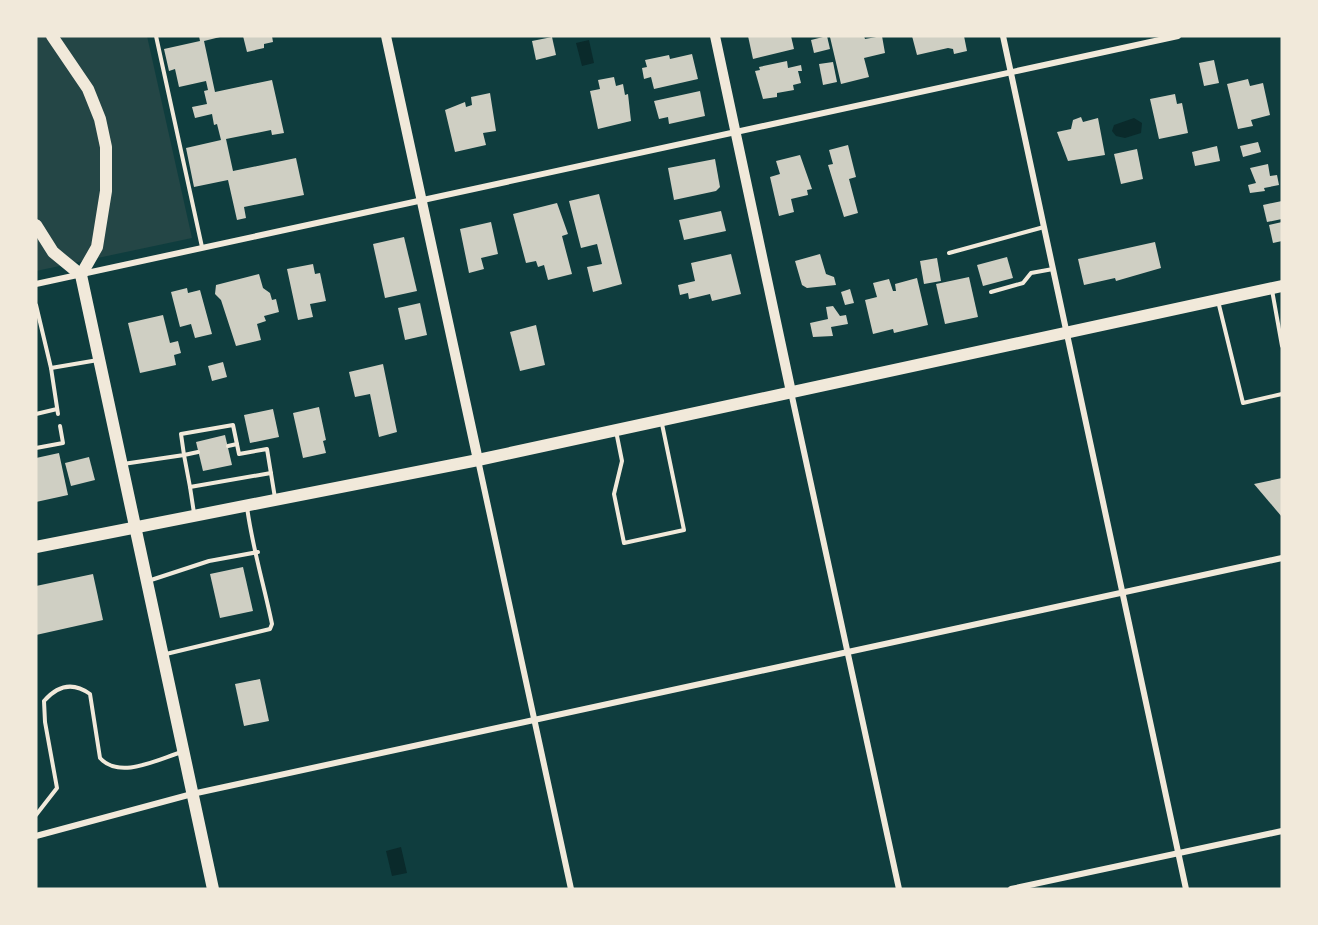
<svg xmlns="http://www.w3.org/2000/svg" width="1318" height="925" viewBox="0 0 1318 925" font-family="'Varela Round',sans-serif">
  <rect width="100%" height="100%" fill="#0f3d3e"/>
  <path fill="#244646" d="M36 36H147L192 238 36 271Z"/>
  <g fill="#0a2a2b">
    <path d="M589 40 594 63 582 66 576 43Z"/>
    <path d="M1134 118 1142 123 1141 133 1125 138 1116 136 1112 131 1114 125Z"/>
    <path d="M401 847 407 873 392 876 386 851Z"/>
  </g>
  <g fill="#cfcfc3">
    <path d="M199 36H224L204 41 215 92 272 80 284 133 272 135 271 130 226 139 233 171 296 158 304 195 244 207 246 218 237 220 228 180 194 187 186 148 221 140 217 124 214 125 212 114 195 118 192 107 207 104 204 91 208 90 206 81 179 87 175 69 169 71 164 49 200 41Z"/>
    <path d="M243 36H272L273 42 264 44V48L247 52Z"/>
    <path d="M748 36H791L794 49 753 59Z"/>
    <path d="M827 36 830 49 814 53 811 40Z"/>
    <path d="M864 36 865 39 882 36 885 53 864 58 869 77 841 84 830 37Z"/>
    <path d="M912 36H964L967 51 954 54 953 49 948 48 917 55Z"/>
    <path d="M552 37 556 55 536 60 532 41Z"/>
    <path d="M692 54 698 79 654 89 651 77 644 79 642 68 647 67 645 60 669 55 670 59Z"/>
    <path d="M1214 60 1219 83 1204 86 1199 63Z"/>
    <path d="M787 61 788 68 801 65 802 71H798L801 83 793 85 794 90 777 93V97L763 99 755 71 760 70 759 67Z"/>
    <path d="M833 62 837 82 823 85 819 64Z"/>
    <path d="M614 77 616 86 623 84 625 95 628 94 631 121 598 129 590 91 600 89 598 80Z"/>
    <path d="M1248 79 1250 86 1263 83 1270 115 1251 120 1253 126 1238 129 1227 84Z"/>
    <path d="M700 91 705 116 669 124 668 117 659 119 654 101Z"/>
    <path d="M490 93 496 131 483 133 486 145 455 152 445 110 465 102 466 107 472 105 471 97Z"/>
    <path d="M1175 94 1177 104 1182 103 1188 133 1159 139 1150 99Z"/>
    <path d="M1081 117 1083 122 1098 118 1105 155 1068 161 1057 132 1071 129 1073 120Z"/>
    <path d="M1258 142 1261 152 1243 157 1240 146Z"/>
    <path d="M848 145 856 177 849 179 858 213 844 217 828 165 833 164 829 150Z"/>
    <path d="M1217 146 1220 161 1195 166 1192 152Z"/>
    <path d="M1137 149 1143 179 1121 184 1114 154Z"/>
    <path d="M800 155 812 189 807 190 808 195 791 199 794 212 779 216 770 177 780 174 776 161Z"/>
    <path d="M715 159 720 187 716 191 674 200 668 168Z"/>
    <path d="M1268 164 1270 176 1277 175 1279 185 1264 188 1265 191 1250 193 1248 185 1256 183 1250 168Z"/>
    <path d="M599 194 622 284 593 292 587 267 602 264 597 244 581 248 569 201Z"/>
    <path d="M1282 201V219L1267 222 1263 205Z"/>
    <path d="M557 203 568 234 562 236 572 274 548 280 544 265 538 267 536 261 526 263 513 214Z"/>
    <path d="M721 211 726 231 684 240 679 220Z"/>
    <path d="M491 222 498 254 481 258 484 269 469 273 460 229Z"/>
    <path d="M1282 222V241L1273 243 1269 225Z"/>
    <path d="M404 237 417 291 385 298 373 244Z"/>
    <path d="M1155 242 1161 268 1116 281 1115 278 1084 285 1078 259Z"/>
    <path d="M731 254 741 294 712 301 710 294 689 299 688 293 680 295 678 285 695 281 691 263Z"/>
    <path d="M820 254 826 274 834 277 836 285 807 288 802 285 795 261Z"/>
    <path d="M1007 257 1013 278 983 286 977 265Z"/>
    <path d="M937 258 941 281 924 284 920 261Z"/>
    <path d="M313 264 315 274 320 273 326 301 310 304 313 317 298 320 287 269Z"/>
    <path d="M259 274 263 288 270 293 272 300 276 299 279 312 264 316 266 321 257 324 261 340 236 346 221 300 215 294 216 285Z"/>
    <path d="M969 277 978 317 945 324 936 284Z"/>
    <path d="M917 278 928 325 894 333 893 329 873 334 865 300 877 297 873 283 889 279 893 291H896L895 284Z"/>
    <path d="M187 288 188 293 200 290 212 334 195 338 191 324 180 327 171 292Z"/>
    <path d="M850 289 854 303 845 305 841 292Z"/>
    <path d="M420 303 427 335 405 340 398 308Z"/>
    <path d="M833 306 840 316 846 315 848 324 831 327 833 336 813 337 810 323 828 319 826 307Z"/>
    <path d="M163 315 170 343 178 341 181 353 174 355 176 365 140 373 128 323Z"/>
    <path d="M536 325 545 365 520 371 510 332Z"/>
    <path d="M223 362 227 377 212 381 208 366Z"/>
    <path d="M383 364 397 432 379 437 370 394 355 397 349 372Z"/>
    <path d="M319 407 326 440 323 441 326 453 303 458 293 413Z"/>
    <path d="M273 409 279 437 250 443 244 415Z"/>
    <path d="M225 435 232 465 203 471 196 442Z"/>
    <path d="M59 453 68 495 36 502V458Z"/>
    <path d="M89 457 95 480 71 486 65 463Z"/>
    <path d="M1282 478V517L1254 484Z"/>
    <path d="M243 567 253 611 220 618 210 574Z"/>
    <path d="M93 574 103 620 36 635V586Z"/>
    <path d="M260 679 269 721 244 726 235 684Z"/>
  </g>
  <g fill="none" stroke-linecap="round" stroke-linejoin="round">
    <g stroke="#f1e9da" stroke-width="4">
      <path d="M156 36 202 247"/>
      <path d="M949 253 1044 227"/>
      <path d="M1272 290 1282 346"/>
      <path d="M991 292 1023 283 1031 273 1053 269"/>
      <path d="M1218 301 1243 403 1282 394"/>
      <path d="M36 305 51 368 98 360"/>
      <path d="M51 368 58 414"/>
      <path d="M36 414 57 409"/>
      <path d="M616 431 622 461 614 494 624 543 684 530 662 424"/>
      <path d="M228 446 237 444"/>
      <path d="M36 448 63 443 60 426"/>
      <path d="M198 452 184 455 190 487 271 473"/>
      <path d="M123 464 184 455 181 434 233 425 239 454 267 449 275 498"/>
      <path d="M190 487 194 513"/>
      <path d="M148 581 209 561 258 552"/>
      <path d="M166 654 270 629 272 624C264 585 252 546 247 507"/>
      <path d="M36 815 57 788 45 722 44 701C57 686 72 681 90 694L100 758C120 780 158 759 182 752"/>
    </g>
    <g stroke="#f1e9da" stroke-width="6">
      <path d="M1003 36 1186 889"/>
      <path d="M36 284 1178 36"/>
      <path d="M791 392 899 889"/>
      <path d="M478 460 571 889"/>
      <path d="M36 836 192 794 1282 558"/>
      <path d="M1011 889 1282 831"/>
    </g>
    <g stroke="#f1e9da" stroke-width="10">
      <path d="M386 36 478 460"/>
      <path d="M715 36 791 392"/>
    </g>
    <g stroke="#f1e9da" stroke-width="12">
      <path d="M52 36 88 89 100 119 106 147V191L97 247 81 275"/>
      <path d="M36 225 53 252 81 275 213 889"/>
      <path d="M36 547 478 460 1282 286"/>
    </g>
  </g>
  <rect width="1318" height="925" fill="none" stroke="#f1e9da" stroke-width="75"/>
</svg>
